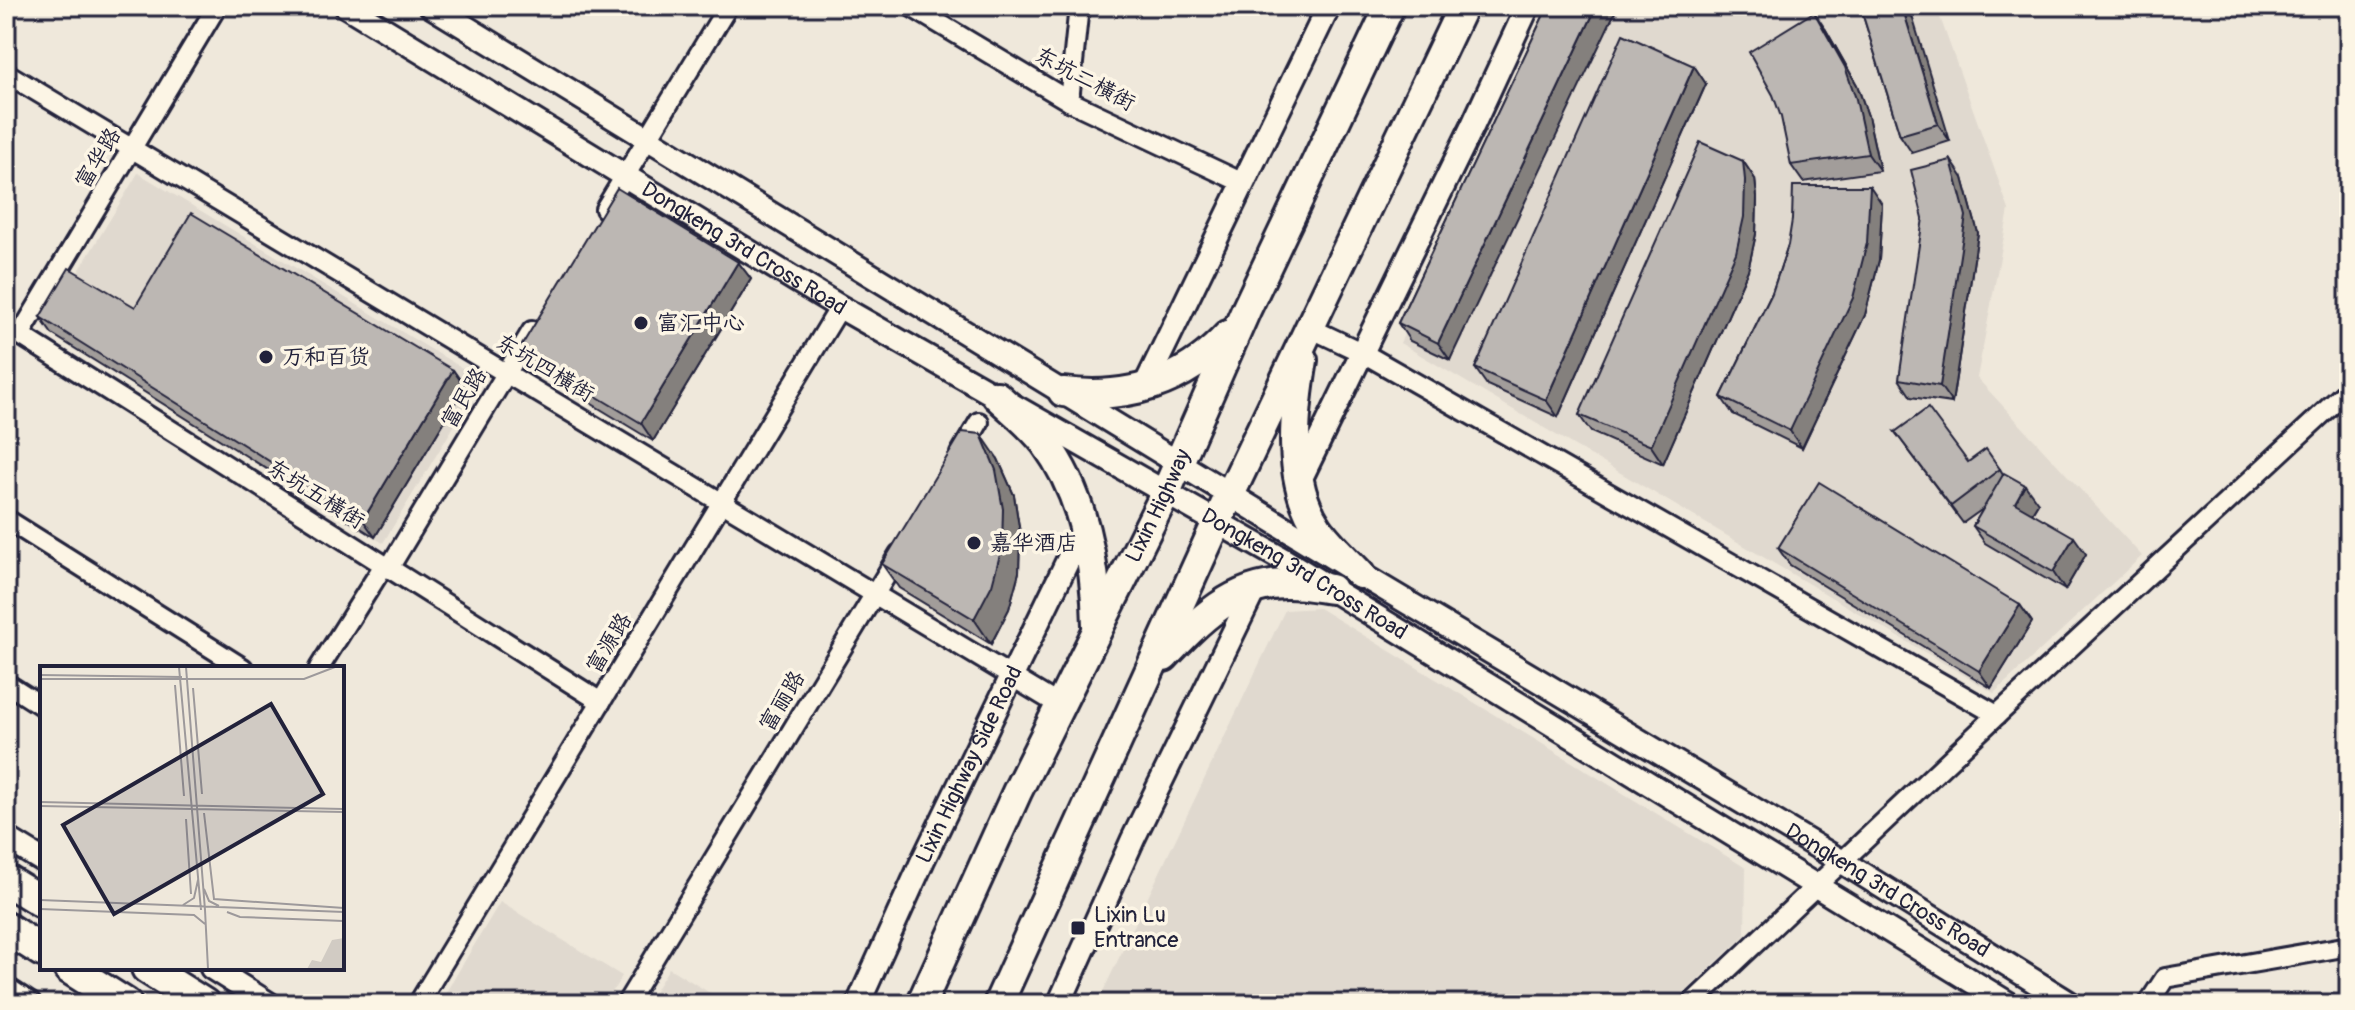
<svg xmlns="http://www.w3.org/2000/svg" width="2355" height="1010" viewBox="0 0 2355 1010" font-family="Pangolin,'LXGW WenKai TC',sans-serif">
  <rect width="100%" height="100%" fill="#efe8db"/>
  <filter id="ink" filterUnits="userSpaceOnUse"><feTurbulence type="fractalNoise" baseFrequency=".0125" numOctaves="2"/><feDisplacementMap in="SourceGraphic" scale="16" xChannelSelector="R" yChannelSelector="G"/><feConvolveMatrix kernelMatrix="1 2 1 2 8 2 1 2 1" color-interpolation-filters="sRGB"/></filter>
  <g filter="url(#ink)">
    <g fill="#e0d9cf">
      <path d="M1560 6H1936L2009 210 1977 378 2142 556 1994 693 1400 343Z"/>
      <path d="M138 173 482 380 383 543 44 329Z"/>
      <path d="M1319 608 1746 868 1745 935 1672 1004H1097L1285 610Z"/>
      <path d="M500 902 622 976 605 1004H439Z"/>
      <path d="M669 968 728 1004H647Z"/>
    </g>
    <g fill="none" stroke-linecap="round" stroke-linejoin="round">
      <g stroke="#22223b" stroke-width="24">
        <g id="minor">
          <path d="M910 6 1069 101 1243 183"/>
          <path d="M6 73 1059 705"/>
          <path d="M1069 101 1079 6"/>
          <path d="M605 209 728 6"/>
          <path d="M6 326 601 702"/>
          <path d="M1308 327 1363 353 1997 715"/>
          <path d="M20 335 217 6"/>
          <path d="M960 454 979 422"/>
          <path d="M6 519 243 668"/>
          <path d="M389 568 532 331"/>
          <path d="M319 668 384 565"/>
          <path d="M6 683 42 706"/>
          <path d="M418 1004 840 307"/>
          <path d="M626 1004 899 554"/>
          <path d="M1691 1004 1997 715 2349 389"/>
          <path d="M2148 1004 2165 978 2349 946"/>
        </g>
      </g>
      <g stroke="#22223b" stroke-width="28">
        <g id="tertiary">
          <path id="s1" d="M346 6 840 307 1282 559 2009 1004"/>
          <path id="s2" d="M431 6 1360 574 1841 861 2071 1004"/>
          <path d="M1145 386 1329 6"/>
          <path d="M1300 480 1473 125 1528 6"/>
          <path d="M6 838 42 860"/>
          <path d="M212 968 269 1004"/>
          <path d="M6 989 29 1004"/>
          <path id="s3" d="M858 1004 923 860 1084 527"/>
          <path d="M1059 1004 1133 839 1255 588"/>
        </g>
      </g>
      <g stroke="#22223b" stroke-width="34">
        <g id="primary">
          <path d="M1303 360C1294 413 1286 481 1318 528 1330 545 1346 559 1360 574"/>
          <path d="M1063 392C1127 400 1184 383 1228 335"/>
          <path d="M997 396C1013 411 1032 426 1045 443 1083 494 1096 563 1097 625"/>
          <path d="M1164 657C1198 621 1234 583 1288 584 1302 584 1317 587 1331 589"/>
          <path id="s4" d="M921 1004 1017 792 1166 492 1246 310 1390 6"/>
          <path d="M998 1004 1217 522 1463 6"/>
        </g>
      </g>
      <g stroke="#22223b" stroke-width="36">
        <g id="trunk">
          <path d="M6 880 42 902"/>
          <path d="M6 928 42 951"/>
          <path d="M69 968 126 1004"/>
          <path d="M147 968 204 1004"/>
        </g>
      </g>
      <use href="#minor" stroke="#fcf5e5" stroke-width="18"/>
      <use href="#tertiary" stroke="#fcf5e5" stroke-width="22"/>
      <use href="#primary" stroke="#fcf5e5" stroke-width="28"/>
      <use href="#trunk" stroke="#fcf5e5" stroke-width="30"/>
    </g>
    <g fill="#a29d9a" stroke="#22223b" stroke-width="2">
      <path d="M1548 6 1450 360 1410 341 1398 323Z"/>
      <path d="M1860 6 1950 141 1912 153 1900 135Z"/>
      <path d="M1826 30 1857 85 1868 116 1880 171 1803 182 1791 165Z"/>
      <path d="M1694 66 1706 84 1558 417 1487 385 1475 368Z"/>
      <path d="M1743 161 1755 179 1757 197 1756 234 1748 270 1663 464 1591 432 1579 415Z"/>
      <path d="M1963 178 1978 233 1952 403 1911 397 1899 379Z"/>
      <path d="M1882 204 1879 260 1865 315 1802 448 1733 414 1721 397 1772 293 1788 245Z"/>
      <path d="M738 262 751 279 653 441 531 367 519 350Z"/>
      <path d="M135 307 453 370 465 387 375 537 52 334 40 317Z"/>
      <path d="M1895 432 1968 462 2000 469 2003 474 2038 503 2032 513 2086 554 2065 590 1985 543 1973 526 1984 508 1963 523Z"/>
      <path d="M998 459 1014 495 1020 533 1019 572 1009 609 991 644 899 588 882 564Z"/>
      <path d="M1778 548 2020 605 2032 622 1991 688 1790 565Z"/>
    </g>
    <g fill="#84807d" stroke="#22223b" stroke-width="2">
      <path d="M1597 6H1618L1450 360 1438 343Z"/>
      <path d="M1902 6H1909L1950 141 1938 124Z"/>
      <path d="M1814 12 1826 30 1857 85 1868 116 1880 171 1868 154Z"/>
      <path d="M1694 66 1706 84 1558 417 1546 400Z"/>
      <path d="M1951 160 1963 178 1978 233 1952 403 1940 386Z"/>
      <path d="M1743 161 1755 179 1757 197 1756 234 1748 270 1663 464 1651 446Z"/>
      <path d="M1870 186 1882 204 1879 260 1865 315 1802 448 1790 431Z"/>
      <path d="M738 262 751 279 653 441 641 423Z"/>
      <path d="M453 370 465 387 375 537 363 520Z"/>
      <path d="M981 434 998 459 1014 495 1020 533 1019 572 1009 609 991 644 974 619Z"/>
      <path d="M2025 485 2038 503 2027 521 2015 503Z"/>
      <path d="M2074 537 2086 554 2065 590 2053 572Z"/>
      <path d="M2020 605 2032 622 1991 688 1979 671Z"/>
    </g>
    <g fill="#bcb7b3" stroke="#22223b" stroke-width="2">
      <path d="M1548 6H1597L1438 343 1398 323Z"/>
      <path d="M1860 6H1902L1938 124 1900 135Z"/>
      <path d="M1814 12 1845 67 1856 99 1868 154 1791 165 1781 117 1773 95 1749 52Z"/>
      <path d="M1623 34 1694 66 1546 400 1475 368Z"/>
      <path d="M1700 142 1743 161 1745 180 1744 217 1736 253 1651 446 1579 415Z"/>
      <path d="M1951 160 1966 216 1940 386 1899 379 1923 218 1911 170Z"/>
      <path d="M1793 186H1870L1867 243 1853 298 1790 431 1721 397 1772 293 1788 245 1792 220Z"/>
      <path d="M617 188 738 262 641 423 519 350Z"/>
      <path d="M191 213 453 370 363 520 40 317 69 268 135 307Z"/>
      <path d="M1928 408 1968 462 1986 449 2000 469 1951 506 1895 432Z"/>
      <path d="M962 432 981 434 996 470 1003 509 1002 547 992 585 974 619 882 564Z"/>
      <path d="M2004 473 2025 485 2015 503 2074 537 2053 572 1973 526Z"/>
      <path d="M1819 482 2020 605 1979 671 1778 548Z"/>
    </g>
  </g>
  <g fill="#22223b" stroke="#fcf5e5" stroke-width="3">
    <circle cx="641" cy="323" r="8"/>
    <circle cx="266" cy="357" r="8"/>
    <circle cx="974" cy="543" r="8"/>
    <rect x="1070" y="920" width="16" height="16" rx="4"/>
  </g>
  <g text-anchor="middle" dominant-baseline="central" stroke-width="7" stroke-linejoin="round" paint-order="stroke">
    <g font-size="22" fill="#22223b" stroke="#fcf5e5">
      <text transform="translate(1085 79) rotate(28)">东坑二横街</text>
      <text transform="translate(98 158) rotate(-59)">富华路</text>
      <text stroke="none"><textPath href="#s1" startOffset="466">Dongkeng 3rd Cross Road</textPath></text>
      <text transform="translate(545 368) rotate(31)">东坑四横街</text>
      <text transform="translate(464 398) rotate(-59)">富民路</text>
      <text transform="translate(316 494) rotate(32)">东坑五横街</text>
      <text stroke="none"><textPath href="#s4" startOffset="552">Lixin Highway</textPath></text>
      <text stroke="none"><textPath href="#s1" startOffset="1114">Dongkeng 3rd Cross Road</textPath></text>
      <text transform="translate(609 643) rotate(-59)">富源路</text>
      <text transform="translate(782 701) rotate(-59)">富丽路</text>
      <text stroke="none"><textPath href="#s3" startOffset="264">Lixin Highway Side Road</textPath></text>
      <text stroke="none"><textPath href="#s2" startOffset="1704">Dongkeng 3rd Cross Road</textPath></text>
    </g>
    <g font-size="22" fill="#22223b" stroke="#fcf5e5" text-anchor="start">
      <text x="657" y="323">富汇中心</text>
      <text x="282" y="357">万和百货</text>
      <text x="990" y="543">嘉华酒店</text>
      <text x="1094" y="915">Lixin Lu<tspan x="1094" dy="25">Entrance</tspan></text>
    </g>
  </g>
  <g transform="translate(40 666)">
    <rect width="304" height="304" fill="#efe8db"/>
    <path d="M304 272V303H267L272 294 281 296 292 274Z" fill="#d1cbc3"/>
    <path fill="none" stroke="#9d999b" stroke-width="2" d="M139 1 161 244M146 1 165 244M0 9 142 11M0 13H264L295 1M135 19 144 130M153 22 162 128M0 136 304 143M0 140 304 146M164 147 174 233 304 242M146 153 151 228M164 223 169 235 179 240M0 234 304 246M143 239 154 232 158 214M0 243 154 249 165 258M165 244 168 303M187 246 200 251 304 255"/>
    <path fill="#22223b" fill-opacity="0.15" stroke="#22223b" stroke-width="4" d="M231 38 283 128 74 248 23 159Z"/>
    <rect width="304" height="304" fill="none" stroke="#22223b" stroke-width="4"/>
  </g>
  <rect width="2355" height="1010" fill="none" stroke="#fcf5e5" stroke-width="32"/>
  <rect x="16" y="16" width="2323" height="978" fill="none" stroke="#22223b" stroke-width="3" filter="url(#ink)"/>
</svg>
